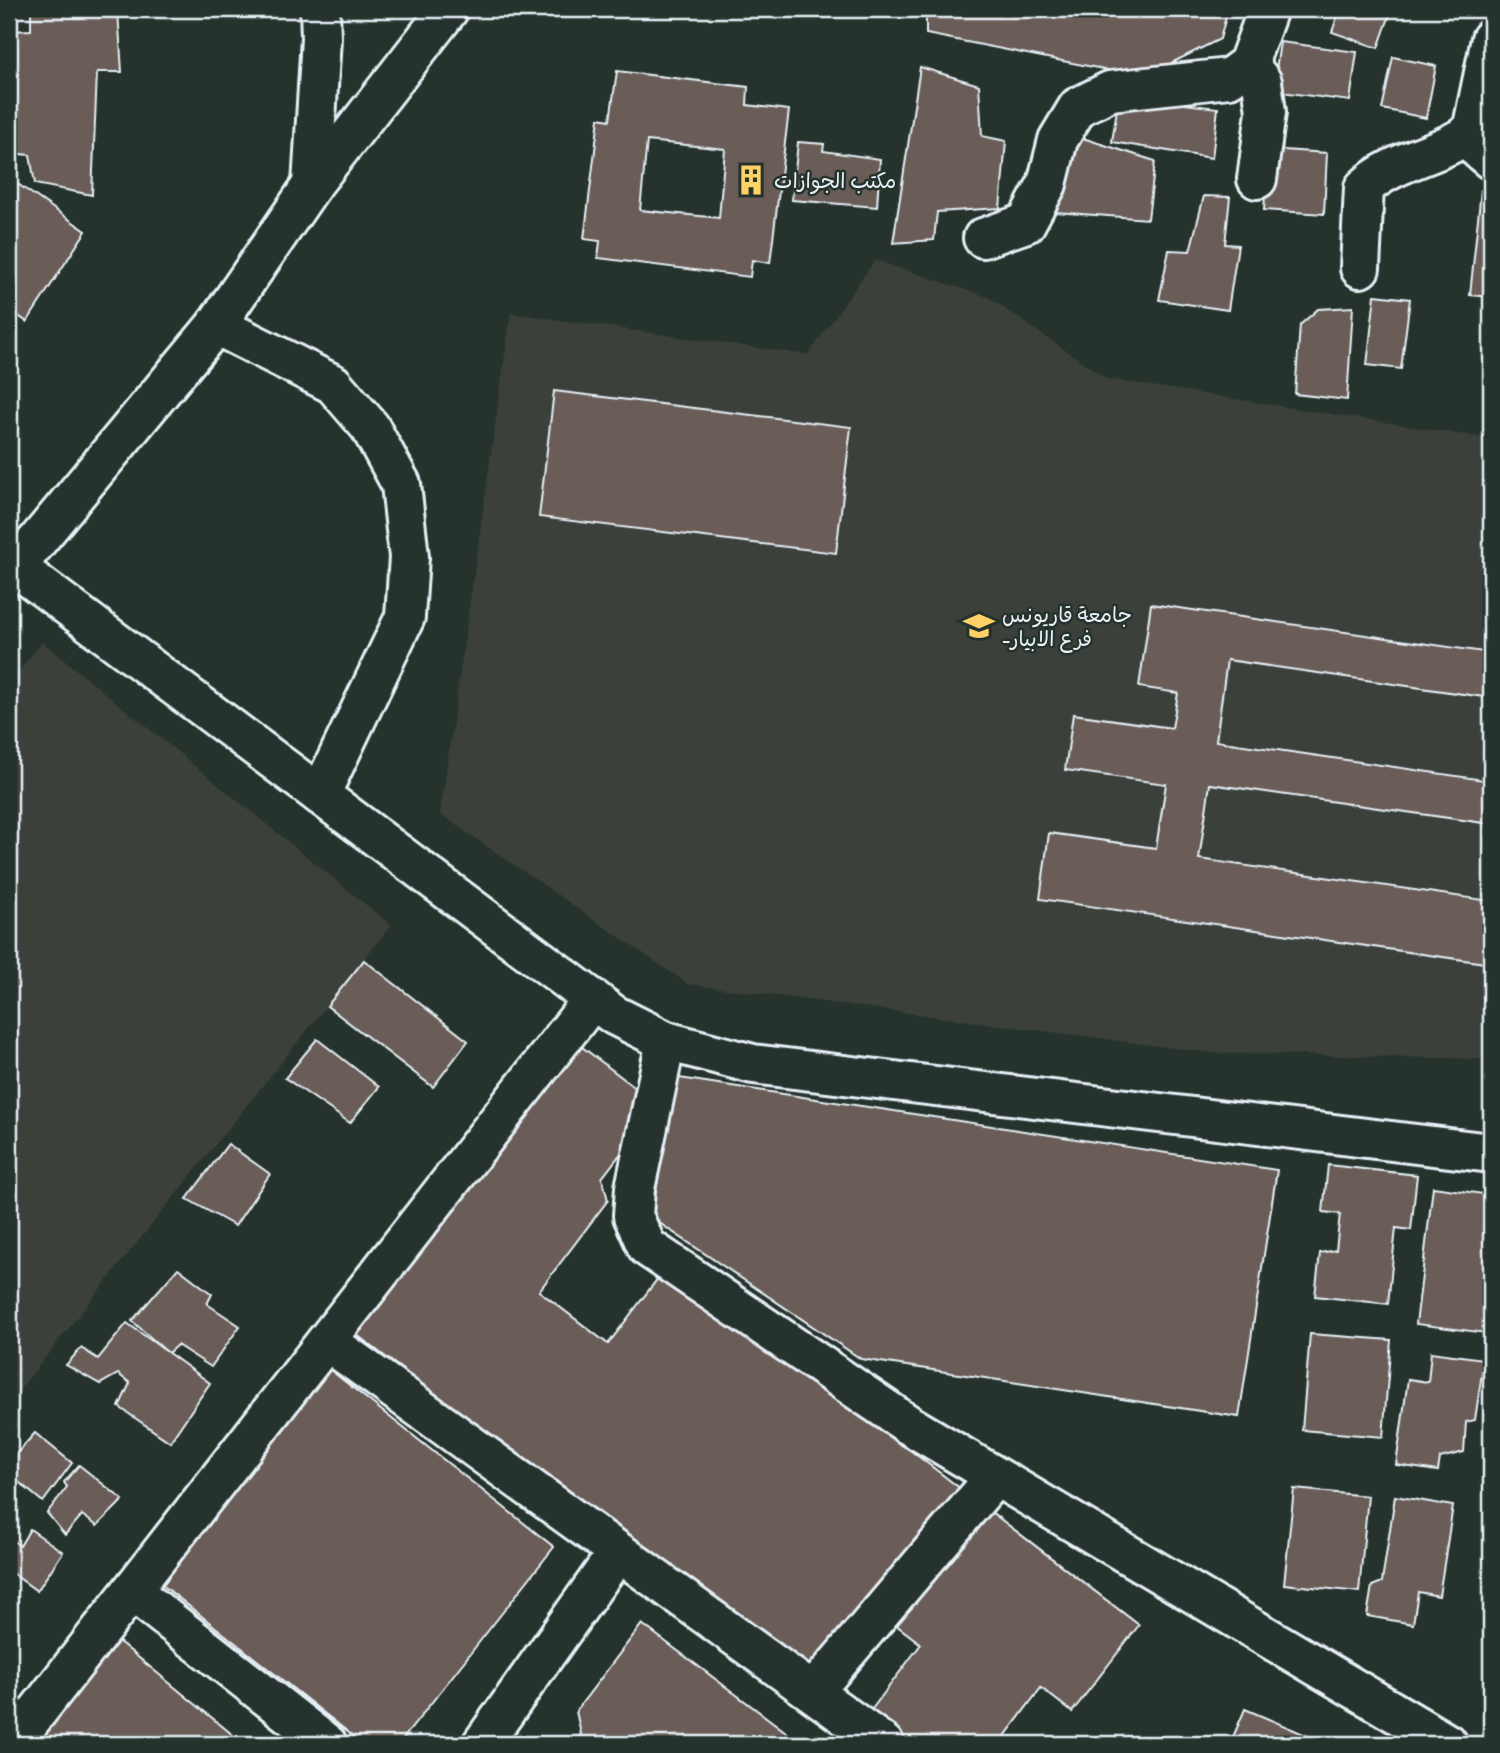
<svg xmlns="http://www.w3.org/2000/svg" width="1500" height="1753" viewBox="0 0 1500 1753" font-family="Itim,'Playpen Sans Arabic',sans-serif">
  <rect width="100%" height="100%" fill="#26332d"/>
  <filter id="ink" filterUnits="userSpaceOnUse"><feTurbulence type="fractalNoise" baseFrequency=".0143" numOctaves="2"/><feDisplacementMap in="SourceGraphic" scale="14" xChannelSelector="R" yChannelSelector="G"/><feConvolveMatrix kernelMatrix="1 2 1 2 8 2 1 2 1" color-interpolation-filters="sRGB"/></filter>
  <g filter="url(#ink)">
    <g fill="#3a403a">
      <path d="M875 260 988 297 1107 379 1491 439V1018L1486 1059 1212 1053 688 984 440 814 511 313 808 355Z"/>
      <path d="M42 642 391 925 9 1403V683Z"/>
    </g>
    <g fill="#6a5d58" stroke="#e8f1f8" stroke-width="2" fill-rule="evenodd">
      <path d="M31 9 118 11 122 72H97L92 195 35 184 30 155 9 153V31L31 30Z"/>
      <path d="M926 9H1228L1220 39 1143 77 926 34Z"/>
      <path d="M1340 9H1392L1378 48 1332 32Z"/>
      <path d="M1280 42 1357 52 1350 101 1273 91Z"/>
      <path d="M1393 57 1436 66 1426 118 1382 109Z"/>
      <path d="M920 67 979 85 982 136 1006 141 1000 208 937 212 934 240 893 243Z"/>
      <path d="M617 71 748 87 747 105 789 110 770 263 752 260 750 277 598 258 600 241 584 239 599 118 610 120ZM647 141 725 149 719 218 640 210Z"/>
      <path d="M1119 96 1218 108 1212 158 1112 142Z"/>
      <path d="M1073 135 1155 161 1148 219 1055 212Z"/>
      <path d="M798 142 824 144 823 151 880 159 877 207 792 200Z"/>
      <path d="M1268 149 1327 153 1324 214 1264 210Z"/>
      <path d="M9 178 86 231 27 322 9 309Z"/>
      <path d="M1481 190 1491 191V297L1470 295Z"/>
      <path d="M1204 196 1230 197 1225 244 1238 245 1228 310 1159 300 1169 250 1190 251Z"/>
      <path d="M1375 295 1410 299 1401 369 1367 365Z"/>
      <path d="M1353 307 1347 400 1295 394 1300 325 1318 309Z"/>
      <path d="M554 391 851 427 836 553 539 517Z"/>
      <path d="M1151 604 1491 653V698L1227 660 1216 741 1491 781V824L1210 784 1199 859 1491 901 1485 963 1040 899 1049 833 1156 848 1166 784 1065 770 1073 714 1172 728 1178 693 1139 687Z"/>
      <path d="M364 960 468 1041 433 1087 327 1006Z"/>
      <path d="M565 1034 658 1105 602 1178 608 1200 539 1291 608 1344 668 1265 1139 1625 1072 1712 1041 1688 999 1744H894L863 1721 921 1644 871 1606 812 1684 344 1325Z"/>
      <path d="M317 1039 379 1087 350 1123 285 1078Z"/>
      <path d="M673 1077 1277 1170 1239 1417 861 1359 652 1218Z"/>
      <path d="M228 1144 270 1174 235 1226 187 1199Z"/>
      <path d="M1328 1165 1417 1175 1411 1230 1396 1228 1388 1304 1315 1296 1320 1253 1336 1250 1340 1214 1323 1212Z"/>
      <path d="M1433 1187 1491 1195V1293L1486 1333 1416 1324Z"/>
      <path d="M178 1268 212 1294 207 1304 240 1326 211 1367 177 1345 168 1353 132 1321Z"/>
      <path d="M127 1323 210 1383 170 1442 119 1407 130 1383 118 1374 100 1384 66 1365 81 1348 98 1359Z"/>
      <path d="M1310 1334 1391 1340 1383 1437 1302 1430Z"/>
      <path d="M1431 1352 1484 1359 1475 1420 1466 1422 1464 1452 1440 1458 1438 1471 1396 1465 1408 1379 1428 1382Z"/>
      <path d="M324 1365 554 1547 399 1744H363L156 1580Z"/>
      <path d="M35 1433 72 1463 43 1502 9 1474V1462Z"/>
      <path d="M79 1465 123 1500 97 1526 82 1515 65 1535 47 1513 67 1487 64 1482Z"/>
      <path d="M1294 1489 1368 1496 1359 1592 1284 1584Z"/>
      <path d="M1395 1496 1453 1506 1439 1596 1418 1592 1413 1624 1367 1616 1372 1586 1382 1582Z"/>
      <path d="M30 1529 63 1552 37 1591 9 1571V1537L20 1546Z"/>
      <path d="M642 1624 802 1744H573L581 1734 576 1711Z"/>
      <path d="M117 1640 244 1744H32Z"/>
      <path d="M1245 1709 1327 1744H1230Z"/>
    </g>
    <g fill="none" stroke-linecap="round" stroke-linejoin="round">
      <g stroke="#e8f1f8" stroke-width="44">
        <g id="minor">
          <path d="M1491 39 1472 131 1479 150 1491 160"/>
          <path d="M1248 64 1262 82 1266 112 1257 179"/>
          <path d="M312 185 321 38 320 9"/>
          <path d="M983 238 1026 223 1047 184 1058 140 1078 107 1110 91 1229 78 1248 64 1268 9"/>
          <path d="M1360 268 1364 188C1394 159 1439 156 1472 131"/>
          <path d="M216 325 333 384 370 427 401 484 409 557 405 617 320 795"/>
          <path d="M9 562 614 1015 666 1041 753 1064 1491 1153"/>
          <path d="M9 575 216 325 312 185 449 9"/>
          <path d="M666 1041 635 1188 633 1216 647 1247 909 1425 1448 1744"/>
          <path d="M327 1341 884 1744"/>
          <path d="M132 1591 327 1744"/>
          <path d="M813 1692 995 1477"/>
          <path d="M12 1744 593 999"/>
          <path d="M482 1744 618 1552"/>
        </g>
      </g>
      <use href="#minor" stroke="#26332d" stroke-width="38"/>
    </g>
  </g>
  <defs>
    <g id="building-bare" transform="scale(2.415)"><path d="M-4-6H4V6H1V3H-1V6H-4ZM-2.5-4.3h1.7v1.8h-1.7ZM.8-4.3h1.7v1.8H.8ZM-2.5-1h1.7V.8h-1.7ZM.8-1h1.7V.8H.8Z" fill="#ffd166" stroke="#26332d" stroke-width="2.5" paint-order="stroke"/></g>
    <g id="university-bare" transform="scale(2.415)"><path d="M0-5L7-2L0 1L-7-2ZM-4 1L0 2.5L4 1V4Q0 6-4 4Z" fill="#ffd166" stroke="#26332d" stroke-width="2.5" paint-order="stroke"/></g>
  </defs>
  <g fill-rule="evenodd">
    <use href="#building-bare" x="751" y="180"/>
    <use href="#university-bare" x="979" y="626"/>
  </g>
  <g text-anchor="middle" dominant-baseline="central" stroke-width="5" stroke-linejoin="round" paint-order="stroke">
    <g font-size="21" fill="#e8f1f8" stroke="#26332d" text-anchor="start">
      <text x="774" y="180">مكتب الجوازات</text>
      <text x="1002" y="614">جامعة قاريونس<tspan x="1002" dy="24">-فرع الابيار</tspan></text>
    </g>
  </g>
  <rect width="1500" height="1753" fill="none" stroke="#26332d" stroke-width="35"/>
  <rect x="18" y="18" width="1465" height="1718" fill="none" stroke="#e8f1f8" stroke-width="2.5" filter="url(#ink)"/>
</svg>
